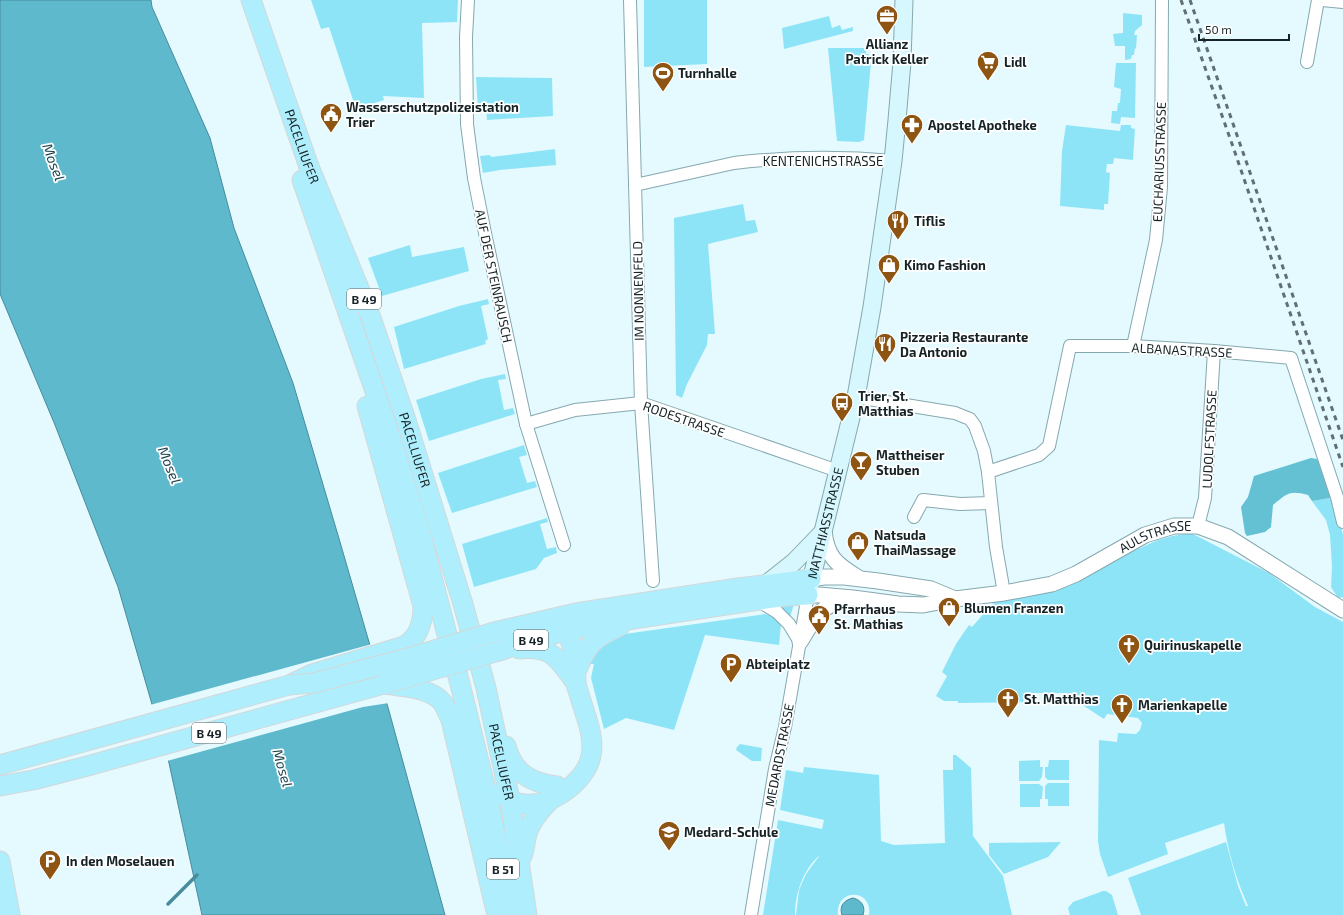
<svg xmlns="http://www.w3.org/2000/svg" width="1343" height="915" viewBox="0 0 1343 915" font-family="'Exo 2',sans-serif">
  <rect width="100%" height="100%" fill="#e4faff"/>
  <g fill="#8ee4f7">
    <path d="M311 0H458L457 22 422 23 424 98 383 96 384 100 356 109 329 27 321 29Z"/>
    <path d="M644 0H707V64L644 67Z"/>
    <path d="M1123 13 1142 15V25L1135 31 1134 35H1137L1136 49 1135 48 1134 55H1132L1131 59 1125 60V46H1115L1113 34 1123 33Z"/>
    <path d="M829 16 832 28 840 25 842 30 853 27V31L784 49 782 28Z"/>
    <path d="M828 48H866V54H869V62H871L864 140 859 142 837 141Z"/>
    <path d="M1116 63H1136L1135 118 1121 117 1120 124 1111 123 1112 111H1117L1118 103H1120L1121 89 1114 87Z"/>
    <path d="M476 77 552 78 553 116 487 120 486 107 478 108Z"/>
    <path d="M1066 125 1120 131 1121 125H1131V128L1135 129 1133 160 1114 158 1113 164H1107L1106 172 1110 173 1108 204H1104V210L1060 206 1062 151Z"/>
    <path d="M555 149 556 165 500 170 483 173 480 156 490 155 491 157Z"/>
    <path d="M743 204 746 221 755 220 758 232 708 244 715 334H708L707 345 687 384 682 398 676 395 674 218Z"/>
    <path d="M410 245 412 257 464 247 469 271 382 296 368 258Z"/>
    <path d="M488 299 489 304 481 306 488 339 485 341 486 344 404 369 394 327 459 306Z"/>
    <path d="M505 374 506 379 498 380 504 410 513 408 515 414 429 441 416 400 481 379Z"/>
    <path d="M524 445 527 455 519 457 527 483 535 481 537 487 452 513 438 473Z"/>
    <path d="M1330 498 1336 505 1343 535V597L1338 598 1331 587 1332 567 1330 535 1326 520 1312 501Z"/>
    <path d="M547 518 548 522 540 524 547 549 556 547 557 553 544 558 536 569 474 587 462 544Z"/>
    <path d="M1191 533 1269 573 1315 607 1343 622V915H1141L1128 878 1226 842 1238 886 1246 906H1248C1236 879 1228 852 1224 823L1165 843 1168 854 1108 877 1100 854 1098 841 1099 740 1117 742 1118 733 1136 734 1140 730 1142 723 1138 718 1107 714 1104 719 1070 697 1067 693H1030L1029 702 958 703V701H944L936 696 947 676 942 672 956 644 969 625 972 627 994 602 1069 586 1122 556 1158 540 1172 536Z"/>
    <path d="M794 604 790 617 784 611 776 607Z"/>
    <path d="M765 614 776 616 781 624 779 645 705 635 674 730 626 718 604 729 591 678 594 664H588L592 653 618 635Z"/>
    <path d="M740 744 762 748 761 761H752L736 750 737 747Z"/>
    <path d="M953 755H956L971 768 973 836 1003 876 1012 915H869C873 888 835 888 838 915H796L799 890 806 874 820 855C803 869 795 894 795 915H763L778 820 822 829 824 820 780 810 786 770 803 773 804 767 879 775 881 841 894 845 945 843 943 770H953Z"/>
    <path d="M1040 760V767H1043L1042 777 1039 781H1019V761Z"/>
    <path d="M1049 760H1069V780H1048L1045 777V767H1048Z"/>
    <path d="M1048 783H1069V806H1048V799H1045V786Z"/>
    <path d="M1020 784H1039L1043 787 1042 799H1040V807H1020Z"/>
    <path d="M1061 842 1048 857 1004 874 989 855V843Z"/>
    <path d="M1103 891H1106L1112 895 1118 915H1070L1068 908 1073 902Z"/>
  </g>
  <path fill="#64c0d3" d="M1311 458 1317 459C1324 471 1328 484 1330 498L1312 501 1308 495C1289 490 1287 494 1273 505L1271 527 1265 532 1247 536 1245 533 1241 507 1248 497 1254 476Z"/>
  <g fill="#5eb9cd" stroke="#488c9b">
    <path d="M0 0H151L152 7 210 138 234 228 293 383 340 542 389 711 445 915H202L169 763 118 587 55 425 0 294Z"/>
    <path d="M853 898C861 900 866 906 863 915H842C839 906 844 900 853 898Z"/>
  </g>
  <path fill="#e4faff" d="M372 644 389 703 363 707 167 761 150 705Z"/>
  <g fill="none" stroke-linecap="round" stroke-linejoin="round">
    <path stroke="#488c9b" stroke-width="3.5" d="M168 904 197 875"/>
    <g stroke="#86a8af" stroke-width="14">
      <g id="minor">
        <path d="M468 0 466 37 467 124 474 178 485 233 526 424 564 545"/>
        <path d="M630 0 641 403 653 581"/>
        <path d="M1322 0 1343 2"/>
        <path d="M1307 62 1318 0"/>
        <path d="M635 185 734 163C786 157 840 156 893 161"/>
        <path d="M1133 346 1156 240 1161 187 1162 0"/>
        <path d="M856 397 955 413 970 419 975 426 984 451 988 472 996 547 1004 593"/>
        <path d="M526 424 575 410 641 403 838 471"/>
        <path d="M988 472 1039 455 1049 446 1070 346H1133L1214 351 1291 358 1337 497 1343 522"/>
        <path d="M914 517 923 500 960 504 991 503"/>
        <path d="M1198 526 1205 498 1214 351"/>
        <path d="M757 600 777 612 789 624 800 642"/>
        <path d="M751 915 775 769 785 727 808 595"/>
      </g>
    </g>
    <g stroke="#86a8af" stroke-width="17">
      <g id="tertiary">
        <path d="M824 531C827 557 836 564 857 577"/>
        <path d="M811 579 824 577H844L878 581 931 589 955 599"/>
        <path id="s1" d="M808 595H819L853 598 898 604 923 605 955 599 1004 593 1052 584 1076 574 1145 535 1174 526H1198L1228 537 1343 610"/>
        <path d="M800 642C814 620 817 607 845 600"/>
      </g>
    </g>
    <g stroke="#86a8af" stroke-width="19">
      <g id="secondary">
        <path d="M765 585 794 562 821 534"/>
        <path id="s2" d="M808 593 856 397 872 307 893 161 897 120 902 62 904 0"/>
      </g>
    </g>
    <g stroke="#d5d7d8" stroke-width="21">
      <g id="primary">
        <path id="s3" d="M251 0 308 164 370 315 406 420 463 604 486 688 510 800 527 915"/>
        <path d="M302 180 387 426 420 531 461 688 488 798 511 915"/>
        <path d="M494 632 576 613 738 588 811 579"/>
        <path d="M519 649C553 646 557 658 576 683"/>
        <path d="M499 651 541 637 587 626 786 596 808 595"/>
        <path d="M576 672C587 644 593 638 620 626"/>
        <path d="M506 746C513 773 531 783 557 786"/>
        <path d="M0 765 289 685 312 674 404 646C419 637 423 623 423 606L367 406"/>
        <path d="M0 786 33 780 91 765 384 684C402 687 430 687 443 703 446 708 448 714 451 720L497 915"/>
        <path d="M501 793C508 799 515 804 525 804 551 807 586 781 591 756 595 736 585 715 580 697 579 692 576 687 576 682 575 668 576 653 570 640 569 636 560 627 557 624"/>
        <path d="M522 856C525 848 525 841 527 834 531 820 541 809 551 799"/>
        <path d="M0 861 10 915"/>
      </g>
    </g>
    <use href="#minor" stroke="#fff" stroke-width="12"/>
    <use href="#tertiary" stroke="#fff" stroke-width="15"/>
    <use href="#secondary" stroke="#d7f7fe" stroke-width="17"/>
    <use href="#primary" stroke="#afeffd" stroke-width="19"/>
    <g stroke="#5f6f73" stroke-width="3" stroke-dasharray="5 5" stroke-linecap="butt">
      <path d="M1181 0 1231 141 1343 467"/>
      <path d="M1190 0 1343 440"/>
    </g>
    <g stroke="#d5d7d8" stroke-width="21" stroke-linecap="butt">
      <g id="primary-bridge">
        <path d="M384 684 499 651"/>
        <path d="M289 685 314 683 411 657 494 632"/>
      </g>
    </g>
    <use href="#primary-bridge" stroke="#afeffd" stroke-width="19"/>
  </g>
  <defs>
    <g id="office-pin" transform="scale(1.15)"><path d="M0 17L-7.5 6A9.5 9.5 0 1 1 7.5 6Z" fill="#8e5411" stroke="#fff"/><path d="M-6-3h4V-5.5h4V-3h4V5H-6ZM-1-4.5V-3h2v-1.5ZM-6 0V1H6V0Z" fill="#fff"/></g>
    <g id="supermarket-pin" transform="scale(1.15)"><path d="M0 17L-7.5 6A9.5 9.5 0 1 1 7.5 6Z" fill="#8e5411" stroke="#fff"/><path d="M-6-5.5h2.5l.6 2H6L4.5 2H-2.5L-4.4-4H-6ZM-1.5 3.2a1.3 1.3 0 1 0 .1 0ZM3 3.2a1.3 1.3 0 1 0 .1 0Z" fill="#fff"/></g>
    <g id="stadium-pin" transform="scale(1.15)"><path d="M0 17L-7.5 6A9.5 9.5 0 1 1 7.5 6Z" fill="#8e5411" stroke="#fff"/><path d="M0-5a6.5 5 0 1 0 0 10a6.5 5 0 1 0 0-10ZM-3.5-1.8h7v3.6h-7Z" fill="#fff"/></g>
    <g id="civic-pin" transform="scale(1.15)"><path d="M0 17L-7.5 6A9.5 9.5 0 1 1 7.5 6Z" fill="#8e5411" stroke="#fff"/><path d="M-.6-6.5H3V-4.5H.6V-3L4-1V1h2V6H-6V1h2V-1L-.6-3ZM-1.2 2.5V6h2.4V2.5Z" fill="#fff"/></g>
    <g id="pharmacy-pin" transform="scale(1.15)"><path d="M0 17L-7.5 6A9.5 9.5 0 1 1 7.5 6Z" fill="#8e5411" stroke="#fff"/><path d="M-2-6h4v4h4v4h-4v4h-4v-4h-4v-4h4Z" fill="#fff"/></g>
    <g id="restaurant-pin" transform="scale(1.15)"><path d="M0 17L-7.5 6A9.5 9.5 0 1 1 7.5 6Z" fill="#8e5411" stroke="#fff"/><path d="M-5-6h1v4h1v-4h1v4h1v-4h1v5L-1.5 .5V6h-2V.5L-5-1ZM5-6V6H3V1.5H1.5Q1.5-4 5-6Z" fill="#fff"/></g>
    <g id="shop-pin" transform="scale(1.15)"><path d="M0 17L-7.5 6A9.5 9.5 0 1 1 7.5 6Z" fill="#8e5411" stroke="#fff"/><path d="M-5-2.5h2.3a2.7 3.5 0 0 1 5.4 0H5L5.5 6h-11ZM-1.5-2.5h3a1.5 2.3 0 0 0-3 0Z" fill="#fff"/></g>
    <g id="bus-pin" transform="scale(1.15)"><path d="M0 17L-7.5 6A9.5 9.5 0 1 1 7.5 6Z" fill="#8e5411" stroke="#fff"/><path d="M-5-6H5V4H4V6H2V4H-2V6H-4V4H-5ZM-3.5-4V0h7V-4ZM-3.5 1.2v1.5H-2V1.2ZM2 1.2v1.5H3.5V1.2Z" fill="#fff"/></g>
    <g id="bar-pin" transform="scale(1.15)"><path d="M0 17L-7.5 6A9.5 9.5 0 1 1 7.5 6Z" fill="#8e5411" stroke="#fff"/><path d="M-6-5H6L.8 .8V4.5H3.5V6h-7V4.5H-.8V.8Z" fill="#fff"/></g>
    <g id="church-pin" transform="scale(1.15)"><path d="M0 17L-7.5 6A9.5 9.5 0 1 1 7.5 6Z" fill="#8e5411" stroke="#fff"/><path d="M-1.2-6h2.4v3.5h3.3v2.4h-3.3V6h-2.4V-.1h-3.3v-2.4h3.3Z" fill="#fff"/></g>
    <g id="parking-pin" transform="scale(1.15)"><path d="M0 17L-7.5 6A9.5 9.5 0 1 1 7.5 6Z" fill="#8e5411" stroke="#fff"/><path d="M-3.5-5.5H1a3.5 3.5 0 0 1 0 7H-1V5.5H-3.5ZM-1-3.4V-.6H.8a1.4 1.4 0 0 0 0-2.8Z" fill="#fff"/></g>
    <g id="school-pin" transform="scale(1.15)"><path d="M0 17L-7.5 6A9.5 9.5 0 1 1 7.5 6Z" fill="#8e5411" stroke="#fff"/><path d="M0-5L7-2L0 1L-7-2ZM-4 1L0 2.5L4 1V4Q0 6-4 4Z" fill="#fff"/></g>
  </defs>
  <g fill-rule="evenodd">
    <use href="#office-pin" x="887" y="16"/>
    <use href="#supermarket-pin" x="988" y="62"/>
    <use href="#stadium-pin" x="663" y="73"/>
    <use href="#civic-pin" x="331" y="114"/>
    <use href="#pharmacy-pin" x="912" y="125"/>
    <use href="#restaurant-pin" x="898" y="221"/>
    <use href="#shop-pin" x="889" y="265"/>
    <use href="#restaurant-pin" x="885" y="344"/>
    <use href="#bus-pin" x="842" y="403"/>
    <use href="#bar-pin" x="861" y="462"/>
    <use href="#shop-pin" x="858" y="542"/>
    <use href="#shop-pin" x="949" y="608"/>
    <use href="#civic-pin" x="819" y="616"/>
    <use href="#church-pin" x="1129" y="645"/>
    <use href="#parking-pin" x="731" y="664"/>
    <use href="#church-pin" x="1008" y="699"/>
    <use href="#church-pin" x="1122" y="705"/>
    <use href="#school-pin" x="669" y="832"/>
    <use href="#parking-pin" x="50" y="861"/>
  </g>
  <g text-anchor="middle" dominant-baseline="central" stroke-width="3.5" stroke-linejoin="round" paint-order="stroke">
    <g fill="#fff" stroke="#5c6567" stroke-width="1">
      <rect x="347" y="289" width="34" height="20" rx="3"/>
      <rect x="514" y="630" width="34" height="20" rx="3"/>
      <rect x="192" y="723" width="34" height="20" rx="3"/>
      <rect x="487" y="859" width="32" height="20" rx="3"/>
    </g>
    <g font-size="12" font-weight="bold" fill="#162326">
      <text x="364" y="299">B 49</text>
      <text x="531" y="640">B 49</text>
      <text x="209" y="733">B 49</text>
      <text x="503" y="869">B 51</text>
    </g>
    <g font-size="13" font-weight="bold" fill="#162326" stroke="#fff" text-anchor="start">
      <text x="887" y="44" text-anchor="middle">Allianz<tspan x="887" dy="15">Patrick Keller</tspan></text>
      <text x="1004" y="62">Lidl</text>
      <text x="678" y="73">Turnhalle</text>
      <text x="346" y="107">Wasserschutzpolizeistation<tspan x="346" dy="15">Trier</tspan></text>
      <text x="928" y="125">Apostel Apotheke</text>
      <text x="914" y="221">Tiflis</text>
      <text x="904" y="265">Kimo Fashion</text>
      <text x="900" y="337">Pizzeria Restaurante<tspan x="900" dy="15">Da Antonio</tspan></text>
      <text x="858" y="396">Trier, St.<tspan x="858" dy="15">Matthias</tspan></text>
      <text x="876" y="455">Mattheiser<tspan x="876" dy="15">Stuben</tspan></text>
      <text x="874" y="535">Natsuda<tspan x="874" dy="15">ThaiMassage</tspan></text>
      <text x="964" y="608">Blumen Franzen</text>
      <text x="834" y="609">Pfarrhaus<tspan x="834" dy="15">St. Mathias</tspan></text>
      <text x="1144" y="645">Quirinuskapelle</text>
      <text x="746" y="664">Abteiplatz</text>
      <text x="1024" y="699">St. Matthias</text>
      <text x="1138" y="705">Marienkapelle</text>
      <text x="684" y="832">Medard-Schule</text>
      <text x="66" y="861">In den Moselauen</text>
    </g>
    <g font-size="13" fill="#162326" stroke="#fff">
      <text stroke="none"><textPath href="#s3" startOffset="155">PACELLIUFER</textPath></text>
      <text x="823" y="161">KENTENICHSTRASSE</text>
      <text transform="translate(1159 162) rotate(-88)">EUCHARIUSSTRASSE</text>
      <text transform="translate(494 276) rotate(78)">AUF DER STEINRAUSCH</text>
      <text transform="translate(638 291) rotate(-91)">IM NONNENFELD</text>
      <text transform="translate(1182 350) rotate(3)">ALBANASTRASSE</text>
      <text transform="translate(684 419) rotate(19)">RODESTRASSE</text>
      <text transform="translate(1209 439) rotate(-87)">LUDOLFSTRASSE</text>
      <text stroke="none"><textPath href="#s3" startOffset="479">PACELLIUFER</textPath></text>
      <text stroke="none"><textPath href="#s2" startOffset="72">MATTHIASSTRASSE</textPath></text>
      <text stroke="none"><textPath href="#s1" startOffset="361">AULSTRASSE</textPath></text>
      <text transform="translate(779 755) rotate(-79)">MEDARDSTRASSE</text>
      <text stroke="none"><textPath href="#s3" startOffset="803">PACELLIUFER</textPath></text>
    </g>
    <g font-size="14" font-style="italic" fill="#1d4750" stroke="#fff">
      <text transform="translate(54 162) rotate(69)">Mosel</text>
      <text transform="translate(170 465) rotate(68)">Mosel</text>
      <text transform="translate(283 768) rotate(74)">Mosel</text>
    </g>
  </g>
  <path d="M1199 34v6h90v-6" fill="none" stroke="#162326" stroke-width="2"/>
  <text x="1205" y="34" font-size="12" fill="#162326" stroke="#ffffff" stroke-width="3" paint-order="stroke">50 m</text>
</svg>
